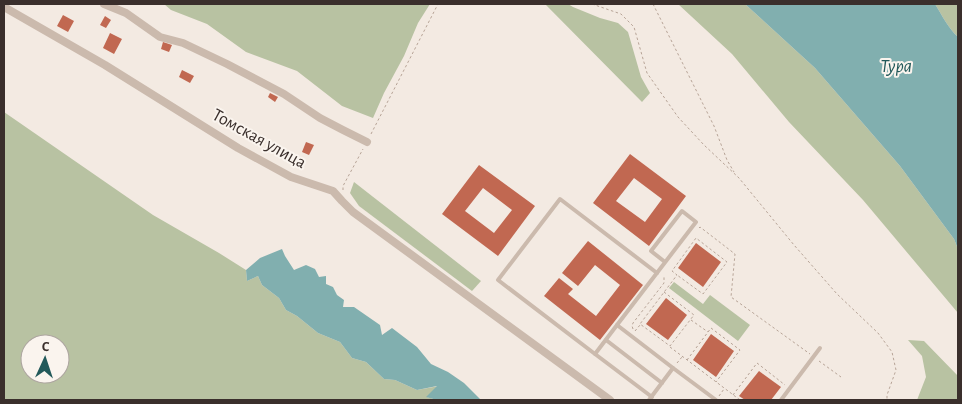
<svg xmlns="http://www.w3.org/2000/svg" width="962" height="404" viewBox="0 0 962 404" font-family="'Alegreya Sans',sans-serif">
  <rect width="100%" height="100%" fill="#f3eae2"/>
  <g fill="#b8c2a2" fill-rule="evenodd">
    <path d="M164 4H430L418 23 404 56 384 93 373 118 342 106 297 71 246 52 207 24 171 10Z"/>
    <path d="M545 4H568L573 7 600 18 618 23 628 32 641 77 650 93 642 102Z"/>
    <path d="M678 4H745L815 68 900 166 954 239 958 249V313L863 200 789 122 732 54Z"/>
    <path d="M935 4H958V37C948 28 942 15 935 4Z"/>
    <path d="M4 112 153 215 219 253 246 270 247 281 258 276 262 285 279 298 286 310 297 316 318 333 340 342 352 358 366 362 384 379 395 380 417 390 439 386 427 397 437 400H4ZM30 344H60V374H30Z"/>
    <path d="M354 182 481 281 472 291 359 206 350 193Z"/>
    <path d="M674 282 703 304 710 295 750 325 738 341 669 288Z"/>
    <path d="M908 340 924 341 958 376V400H917L926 377 922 356Z"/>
  </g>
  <g fill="#81afaf">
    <path d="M745 4H935C942 15 948 28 958 37V249L954 239 900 166 815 68Z"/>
    <path d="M282 249 285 256 294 270 306 265 315 269 319 277 326 276V284L333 287 337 295 344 300 343 307H354L380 325 382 335 392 328 417 347 431 364 448 372 464 383 481 400H437L426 397 437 386 417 390 395 380 384 379 366 362 352 358 340 342 318 333 297 316 286 310 279 298 262 285 258 276 247 281 246 270 260 258Z"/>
  </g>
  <g fill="#c16851" fill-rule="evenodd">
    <path d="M63 15 74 21 68 32 57 26Z"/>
    <path d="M105 16 111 20 106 28 100 25Z"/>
    <path d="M110 33 122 39 114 54 103 48Z"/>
    <path d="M163 42 172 45 169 52 161 49Z"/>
    <path d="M182 70 194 76 190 83 179 77Z"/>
    <path d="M270 93 278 97 275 102 268 97Z"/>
    <path d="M306 142 314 145 309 155 302 152Z"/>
    <path d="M630 154 686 196 649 246 593 203ZM634 178 662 199 645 222 616 201Z"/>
    <path d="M479 165 535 206 498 256 442 214ZM483 188 512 210 494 233 465 211Z"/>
    <path d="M588 241 643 285 600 340 544 296 559 278 573 289 568 294 596 316 620 285 595 265 578 286 562 273Z"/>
    <path d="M696 243 721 262 703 287 678 268Z"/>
    <path d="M666 298 687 315 668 340 646 324Z"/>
    <path d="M711 334 734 351 716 377 693 360Z"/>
    <path d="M759 371 781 387 771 400H745L739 396Z"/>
  </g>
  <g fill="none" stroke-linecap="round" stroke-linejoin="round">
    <g stroke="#b7a497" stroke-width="1" stroke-dasharray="2.5 2.5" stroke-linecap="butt">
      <path d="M592 4 621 14 634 27 647 73 678 117 704 145 739 178 794 245 837 294 878 333 892 352 896 370 887 395V400"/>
      <path d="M653 4 714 126 727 160 734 172"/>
      <path d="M371 134 438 4"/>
      <path d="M343 190V186L363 149"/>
      <path d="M699 228 700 227 735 254 731 297 810 354"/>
      <path d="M664 292 694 315 670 346 640 324 677 275 672 271 696 238 727 262 703 294 677 275"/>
      <path d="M691 320 708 332"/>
      <path d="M633 329 632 326 633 323 664 283V275"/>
      <path d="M635 331 640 325"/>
      <path d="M670 347 740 400"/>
      <path d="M687 360 711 328 740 350 716 382"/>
      <path d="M819 361 841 377"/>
      <path d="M677 363 682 357"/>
      <path d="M733 395 757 363 785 385"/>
      <path d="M719 396 724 389"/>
    </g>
    <g stroke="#cbbaad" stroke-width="4">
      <path d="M665 262 651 251 682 211 696 222 617 325 673 368"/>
      <path d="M617 325 595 354 652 397"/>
      <path d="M606 340 662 383"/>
      <path d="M595 354 498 280 560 199 657 273"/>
      <path d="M649 400 673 368 716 400"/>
      <path d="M781 400 820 348"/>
    </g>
    <g stroke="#cbbaad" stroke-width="8">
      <path d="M104 4 126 13 160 37 183 43 227 64 284 94 320 118 343 130 367 142"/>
      <path d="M4 7 105 65 238 148 291 177 333 191 342 201 353 212 610 400"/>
    </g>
  </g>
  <g text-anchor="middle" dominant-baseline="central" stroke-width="4" stroke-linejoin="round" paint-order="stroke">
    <g font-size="18" fill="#3a2f2c" stroke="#faf4ee">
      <text transform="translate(259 139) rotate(29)">Томская улица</text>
    </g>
    <g font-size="19" font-style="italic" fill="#22595a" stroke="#faf4ee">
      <text x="896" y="66">Тура</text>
    </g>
  </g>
  <rect width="962" height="404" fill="none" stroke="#3a2f2c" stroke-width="10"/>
  <g transform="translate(45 359) rotate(3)"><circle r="24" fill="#faf4ee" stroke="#ada5a0"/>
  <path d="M0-4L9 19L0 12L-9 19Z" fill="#22595a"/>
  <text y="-8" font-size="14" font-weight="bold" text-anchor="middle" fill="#3a2f2c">С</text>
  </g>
</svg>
